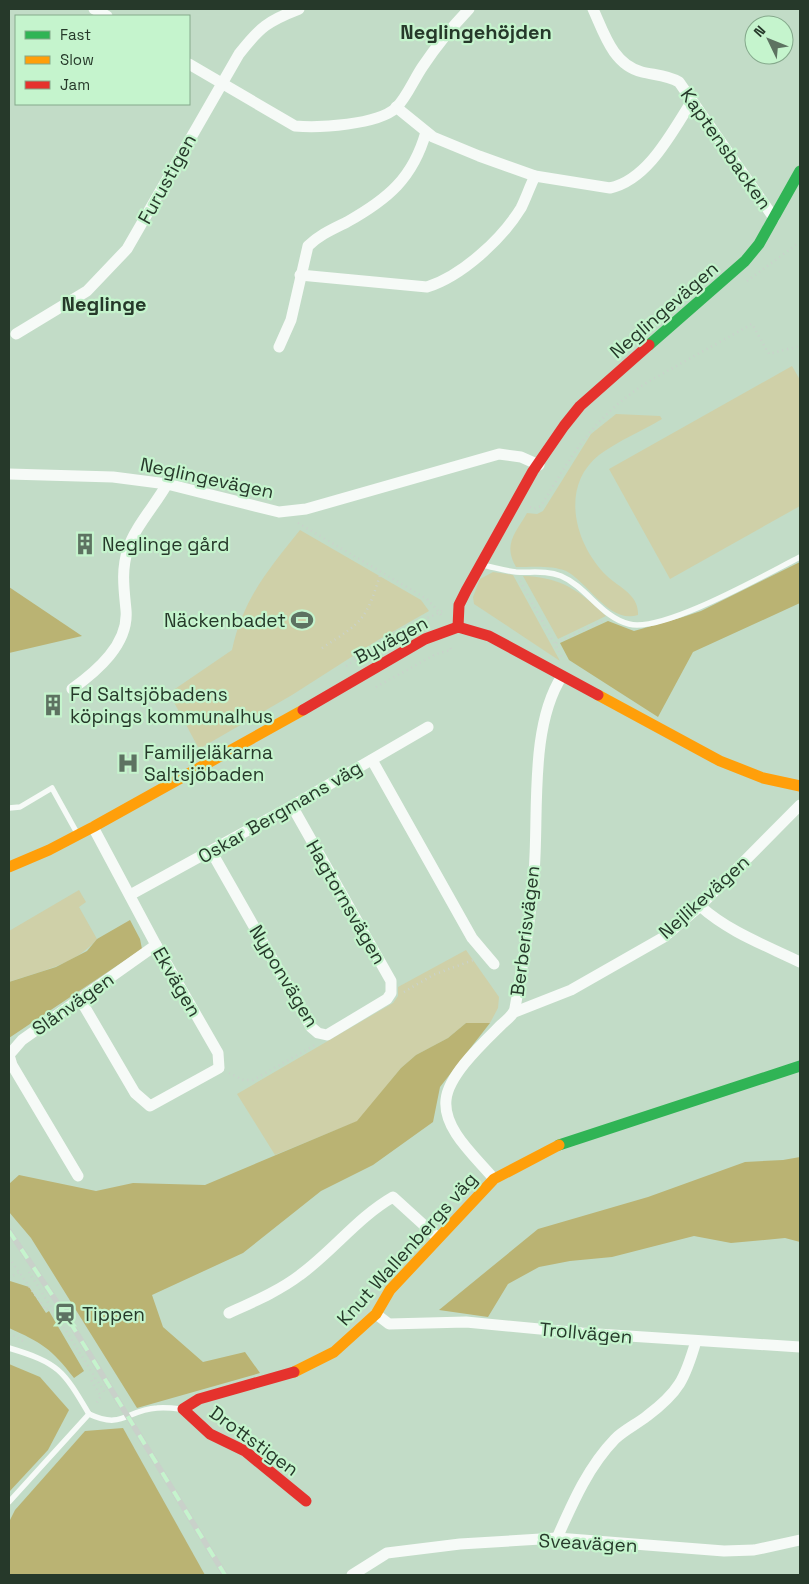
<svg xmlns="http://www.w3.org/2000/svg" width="809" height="1584" viewBox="0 0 809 1584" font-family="'Space Grotesk',sans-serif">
  <rect width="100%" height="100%" fill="#c2dcc7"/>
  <g fill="#cfd0a8">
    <path d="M792 366 800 380V506L670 579 609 469Z"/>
    <path d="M616 414 660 416 662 419C642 431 618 441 599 455 559 487 575 545 607 576 620 588 639 595 638 615 609 624 589 583 566 571 552 565 531 567 516 567 503 544 515 534 527 513L537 514 543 511 591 434Z"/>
    <path d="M300 530 421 600 429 611 378 640 292 695 199 749 169 693 232 650C243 599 268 570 300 530Z"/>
    <path d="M493 572 513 575 560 661 474 604 473 597 480 579Z"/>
    <path d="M523 576C562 577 579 591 606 616L558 639Z"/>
    <path d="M79 890 86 902 79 907 97 939C75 965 40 971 9 982V931Z"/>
    <path d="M466 950 499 997 498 1008 490 1023H466L448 1038 416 1055 401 1068 358 1121 275 1155 237 1094 393 1003 398 996V987Z"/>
  </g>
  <g fill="#bab373">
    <path d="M800 562V603L693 652 658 717 569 660 560 643 608 621 634 631 683 617 701 611Z"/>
    <path d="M9 587 82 636 9 653Z"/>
    <path d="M130 920 140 939 142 949 9 1038V982L56 967 87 951 97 939Z"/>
    <path d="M466 1023H490L440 1087 433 1122 373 1165 321 1191 243 1253 152 1295 163 1327 203 1362 245 1352 260 1373 137 1408 31 1238 9 1212V1184L19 1175 96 1191 133 1183 205 1185 357 1121 401 1068 416 1055 448 1038Z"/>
    <path d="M800 1157V1242L785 1238 731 1243 694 1236 612 1257 570 1261 539 1267 508 1284 488 1317 439 1310 538 1229 648 1197 745 1162 783 1160Z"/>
    <path d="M10 1281 29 1287 46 1313 49 1311 84 1371 74 1378C51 1348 42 1343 9 1328Z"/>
    <path d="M9 1364 40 1377 69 1410 48 1450 9 1492Z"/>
    <path d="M123 1428 205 1575H9V1522L15 1510 85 1431Z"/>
  </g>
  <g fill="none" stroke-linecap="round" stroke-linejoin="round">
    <g stroke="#cad2cb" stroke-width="2.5" stroke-dasharray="1 4" stroke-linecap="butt">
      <path d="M747 281 800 242"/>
      <path d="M530 507 534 509 541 506C574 451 595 415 651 380L752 324 769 354 800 346"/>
      <path d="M298 523 427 599 440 613 442 618"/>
      <path d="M520 581 563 659"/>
      <path d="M556 643 602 621"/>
      <path d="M322 648C364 621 366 620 381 572"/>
      <path d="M346 666 403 629 445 610"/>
      <path d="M376 687 436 654 451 650 450 645"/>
      <path d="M404 992 433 975 476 959"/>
      <path d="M229 1073 243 1080H253L315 1045"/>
      <path d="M9 1258 46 1310 51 1307"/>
      <path d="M29 1272 105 1393"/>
      <path d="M9 1278 19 1272"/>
      <path d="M9 1333 23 1341"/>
      <path d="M95 1378 91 1380 101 1396 95 1405"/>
    </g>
    <g stroke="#f6faf7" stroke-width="5.5">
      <path d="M482 565C493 567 505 571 516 572 531 573 546 570 561 576 587 587 601 617 629 624 663 633 766 574 800 557"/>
      <path d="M9 808 20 807 52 788 77 833"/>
      <path d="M9 1348C59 1363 63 1370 89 1414"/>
      <path d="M89 1414C123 1430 126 1410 157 1408 165 1407 173 1408 181 1409"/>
      <path d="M9 1502 89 1414"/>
    </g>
    <g stroke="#f6faf7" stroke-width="11">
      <path d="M94 9 107 16"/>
      <path d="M593 9C604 33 613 65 642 72 654 75 668 75 679 82L774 218"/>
      <path d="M189 64 295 126C319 128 377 125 396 108 407 97 414 79 423 66 437 45 452 27 469 9"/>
      <path d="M396 107 433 137 479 156 535 176 610 188C648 180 672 132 692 101"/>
      <path d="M300 275 427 287C462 276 502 239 521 208 526 198 530 186 535 176"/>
      <path d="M16 334 87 291 127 249 239 54C260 27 268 21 299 9"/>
      <path d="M279 347 291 320 308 246C319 235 333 229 347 222 388 199 413 178 426 132"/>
      <path d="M9 474 113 477 167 484 279 512 306 509 499 454 521 457 539 465"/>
      <path d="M72 689C97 671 129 644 126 610 124 589 121 570 128 549 134 528 156 504 167 484"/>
      <path d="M372 760 472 938 494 964"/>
      <path d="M211 851 311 1027 318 1033 327 1035 387 999 391 993V981L292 806"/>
      <path d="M130 895 292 806 428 727"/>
      <path d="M700 906C729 932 765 945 800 962"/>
      <path d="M80 999 135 1093 150 1106 219 1068 218 1053 156 945 93 827"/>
      <path d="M515 1012 571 990 664 937 700 906 800 805"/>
      <path d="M78 1176 12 1065 9 1055 22 1040 156 945"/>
      <path d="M494 1179C477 1158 443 1130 446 1100 448 1075 484 1042 501 1025 506 1020 514 1015 515 1008 523 963 531 918 534 873 539 814 529 727 562 676"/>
      <path d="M229 1313C253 1302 279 1291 300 1275 333 1251 358 1217 393 1197L438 1238"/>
      <path d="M376 1314 389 1324 466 1322 582 1333 800 1347"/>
      <path d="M557 1538C573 1502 588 1467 615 1439 624 1430 637 1424 647 1416 679 1392 685 1379 696 1341"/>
      <path d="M352 1575 387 1553 460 1544 557 1538 724 1551 754 1550 800 1540"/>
    </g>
    <g stroke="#30b455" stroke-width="11">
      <path d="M649 345 745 261 759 244 800 171"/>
      <path d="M559 1145 800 1066"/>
    </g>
    <g stroke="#ff9f0a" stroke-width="11">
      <path d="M598 695 720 761 763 778 800 786"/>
      <path d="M9 867 49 850 93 827 303 710"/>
      <path d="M294 1372 334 1352 376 1314 390 1290 494 1179 559 1145"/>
    </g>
    <g stroke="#e5322d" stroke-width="11">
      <path d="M458 627 459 605 466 591 533 471 564 426 580 406 649 345"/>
      <path d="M303 710 425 639 458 627 489 636 598 695"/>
      <path d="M294 1372 199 1399 183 1409 210 1434 245 1451 306 1501"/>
    </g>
    <g stroke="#c9d1ca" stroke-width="5.5">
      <path id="rail" d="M9 1231 65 1314 225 1575"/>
    </g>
    <use href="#rail" stroke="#c5f4cd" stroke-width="4" stroke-dasharray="11" stroke-linecap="butt"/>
  </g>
  <defs>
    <g id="building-bare" transform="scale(1.725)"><path d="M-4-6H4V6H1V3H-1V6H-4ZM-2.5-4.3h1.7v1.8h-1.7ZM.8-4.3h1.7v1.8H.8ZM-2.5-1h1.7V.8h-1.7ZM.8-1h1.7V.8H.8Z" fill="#5d7261" stroke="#c5f4cd" stroke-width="2.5" paint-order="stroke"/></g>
    <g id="stadium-bare" transform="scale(1.725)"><path d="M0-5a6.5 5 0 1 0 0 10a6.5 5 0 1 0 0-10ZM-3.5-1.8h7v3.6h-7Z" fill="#5d7261" stroke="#c5f4cd" stroke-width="2.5" paint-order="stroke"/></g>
    <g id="hospital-bare" transform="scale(1.725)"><path d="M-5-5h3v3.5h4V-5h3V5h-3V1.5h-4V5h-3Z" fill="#5d7261" stroke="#c5f4cd" stroke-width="2.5" paint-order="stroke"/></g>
    <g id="station-bare" transform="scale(1.725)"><path d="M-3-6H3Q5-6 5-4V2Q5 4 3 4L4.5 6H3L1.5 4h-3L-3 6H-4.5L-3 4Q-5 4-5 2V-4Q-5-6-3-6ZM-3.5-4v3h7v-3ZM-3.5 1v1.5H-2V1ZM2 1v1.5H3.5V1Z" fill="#5d7261" stroke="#c5f4cd" stroke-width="2.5" paint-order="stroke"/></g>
  </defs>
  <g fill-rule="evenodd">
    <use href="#building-bare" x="85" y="544"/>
    <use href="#stadium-bare" x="302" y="620"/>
    <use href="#building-bare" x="53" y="705"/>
    <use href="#hospital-bare" x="128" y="763"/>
    <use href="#station-bare" x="65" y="1314"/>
  </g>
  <g text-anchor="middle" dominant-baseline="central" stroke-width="4.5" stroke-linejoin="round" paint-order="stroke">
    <g font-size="19" fill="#26392a" stroke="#c5f4cd">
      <text transform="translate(726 149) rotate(55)">Kaptensbacken</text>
      <text transform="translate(167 179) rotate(-61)">Furustigen</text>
      <text transform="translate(664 310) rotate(-41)">Neglingevägen</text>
      <text transform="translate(207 478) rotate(12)">Neglingevägen</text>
      <text transform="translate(391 640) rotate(-28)">Byvägen</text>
      <text transform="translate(280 812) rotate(-30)">Oskar Bergmans väg</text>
      <text transform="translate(704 897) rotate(-42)">Nejlikevägen</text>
      <text transform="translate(346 902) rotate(60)">Hagtornsvägen</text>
      <text transform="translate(525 931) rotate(-83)">Berberisvägen</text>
      <text transform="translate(284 976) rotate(59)">Nyponvägen</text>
      <text transform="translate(177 982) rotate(60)">Ekvägen</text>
      <text transform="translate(73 1004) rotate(-35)">Slånvägen</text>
      <text transform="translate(407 1249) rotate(-48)">Knut Wallenbergs väg</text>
      <text transform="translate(586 1333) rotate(5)">Trollvägen</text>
      <text transform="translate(254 1441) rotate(36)">Drottstigen</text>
      <text transform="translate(588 1543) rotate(3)">Sveavägen</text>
    </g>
    <g font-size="19" fill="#26392a" stroke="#c5f4cd" text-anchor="start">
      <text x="102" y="544">Neglinge gård</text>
      <text x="286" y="620" text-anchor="end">Näckenbadet</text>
      <text x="70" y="694">Fd Saltsjöbadens<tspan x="70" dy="22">köpings kommunalhus</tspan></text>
      <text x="144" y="752">Familjeläkarna<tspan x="144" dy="22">Saltsjöbaden</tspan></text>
      <text x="82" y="1314">Tippen</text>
    </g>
    <g font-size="20" font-weight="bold" fill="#26392a" stroke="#c5f4cd">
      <text x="476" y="32">Neglingehöjden</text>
      <text x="104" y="304">Neglinge</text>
    </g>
  </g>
  <rect width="809" height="1584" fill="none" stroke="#26392a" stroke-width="20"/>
  <rect x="15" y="15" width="175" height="90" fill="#c5f4cd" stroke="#85a98c"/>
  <rect x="25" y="31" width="25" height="8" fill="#30b455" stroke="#85a98c"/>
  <text x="60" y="40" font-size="15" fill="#26392a">Fast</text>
  <rect x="25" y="56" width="25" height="8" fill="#ff9f0a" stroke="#85a98c"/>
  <text x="60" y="65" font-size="15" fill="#26392a">Slow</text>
  <rect x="25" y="81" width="25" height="8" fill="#e5322d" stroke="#85a98c"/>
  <text x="60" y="90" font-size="15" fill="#26392a">Jam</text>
  <g transform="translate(769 40) rotate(313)"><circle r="24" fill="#c5f4cd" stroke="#85a98c"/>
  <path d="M0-4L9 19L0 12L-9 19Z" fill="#5d7261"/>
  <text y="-8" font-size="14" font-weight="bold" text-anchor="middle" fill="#26392a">N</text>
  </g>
</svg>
